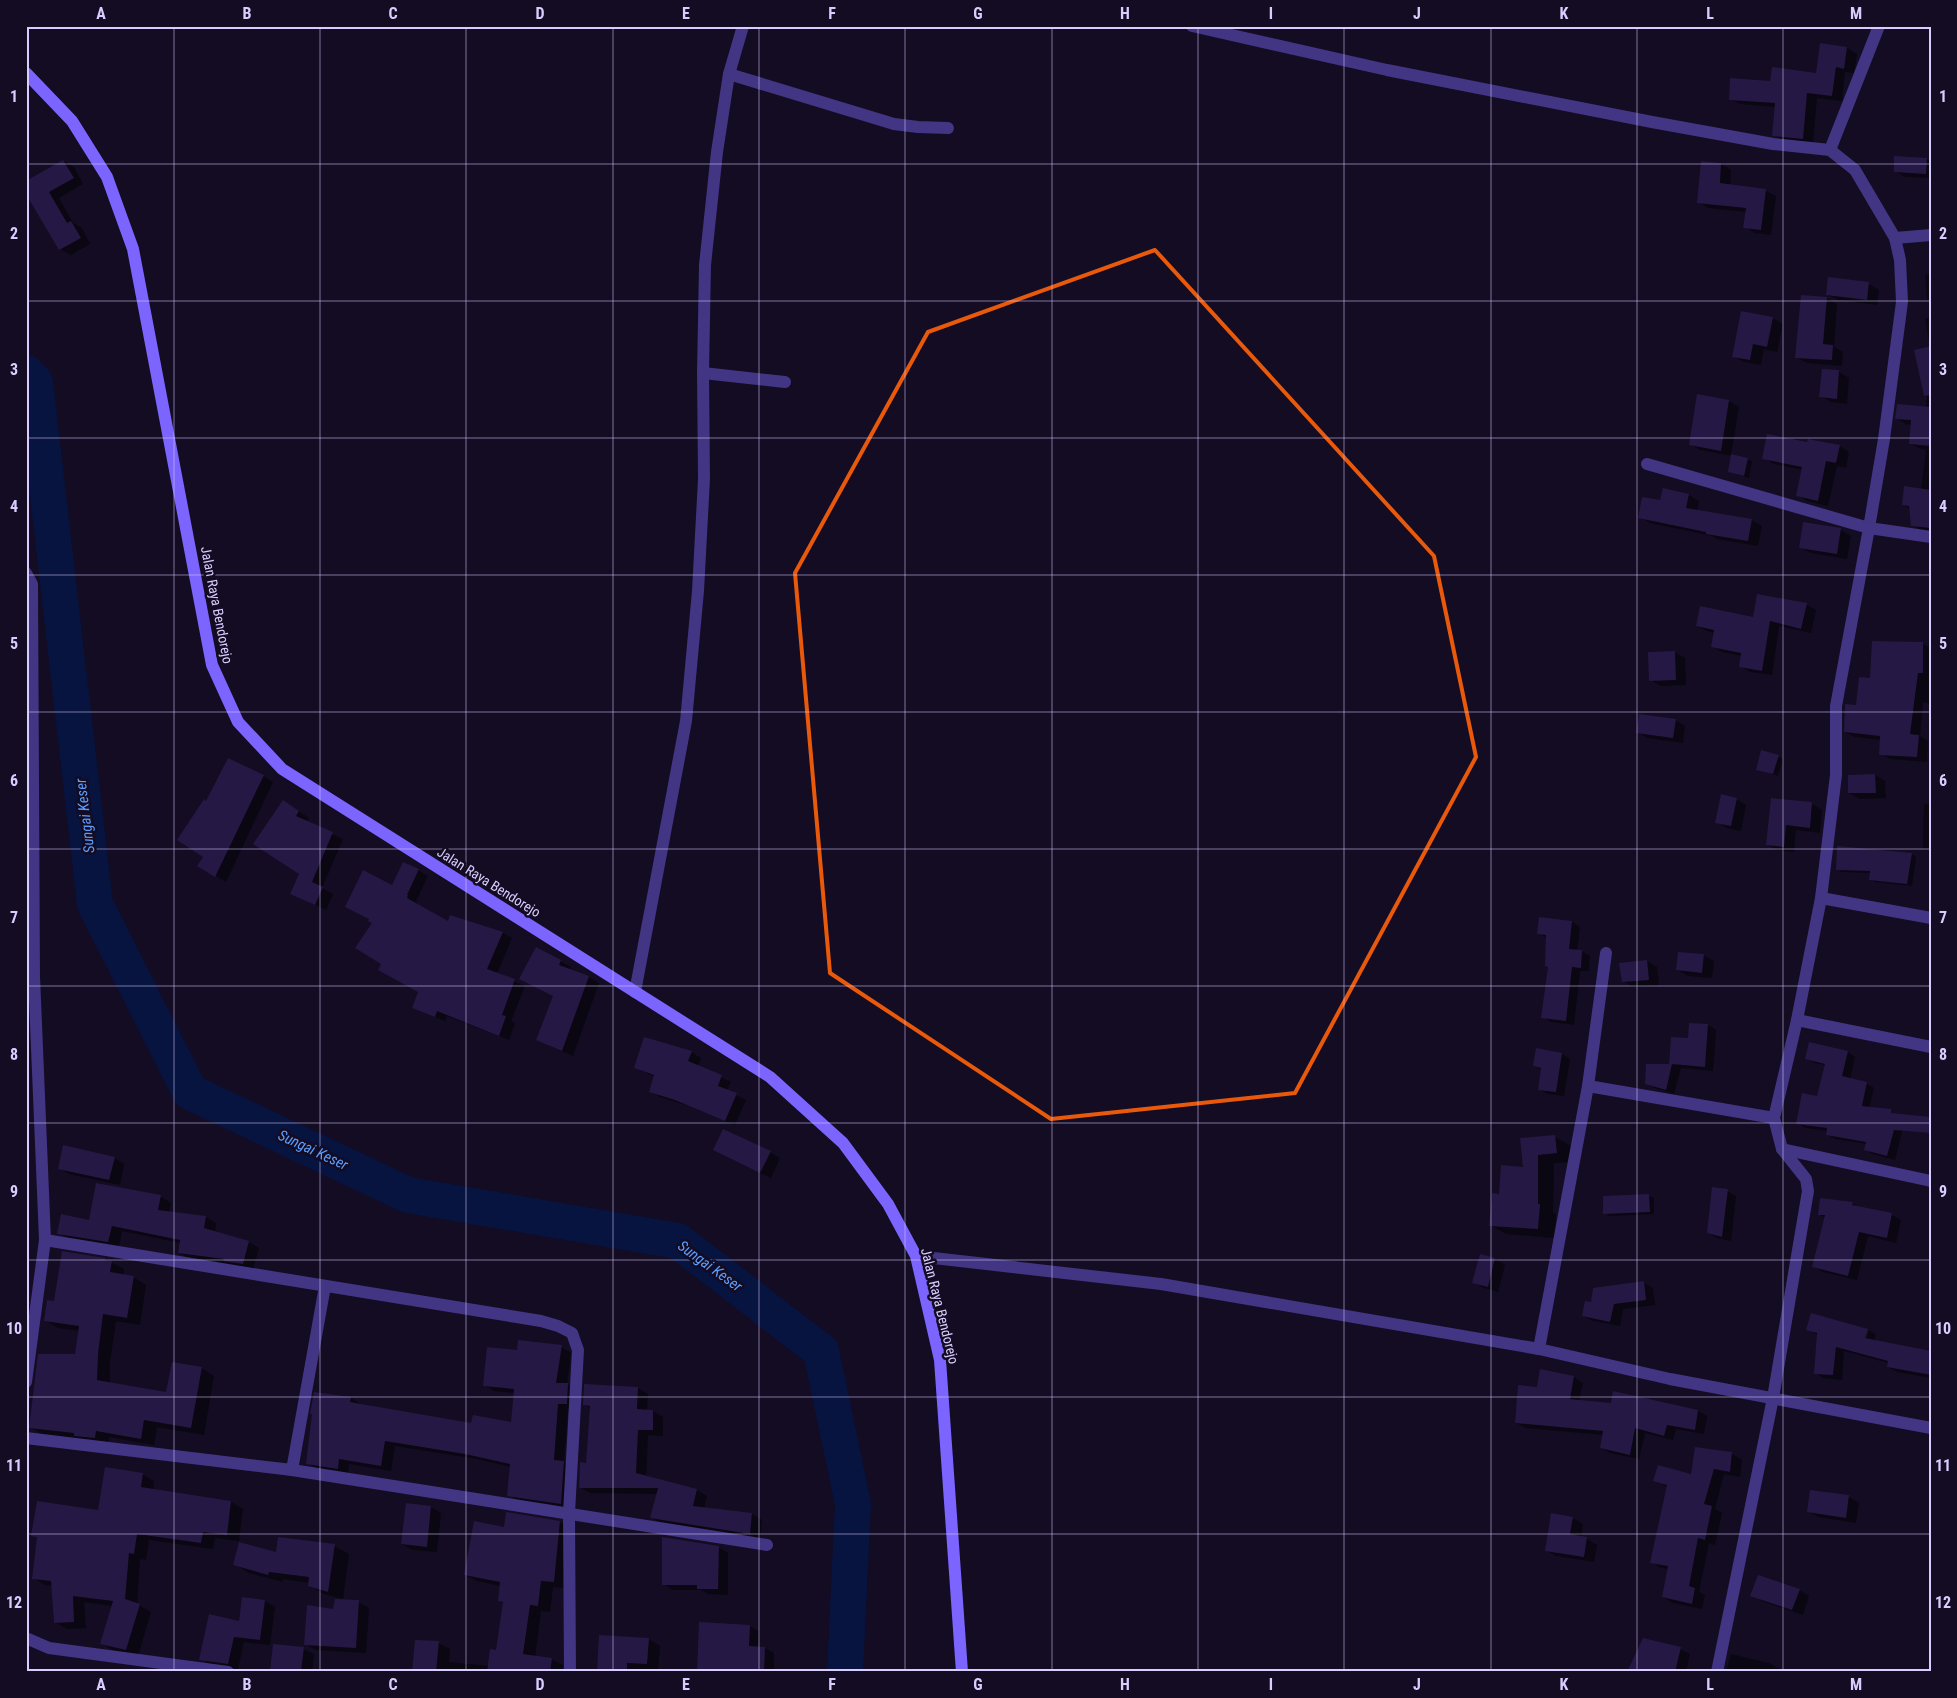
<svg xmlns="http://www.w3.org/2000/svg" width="1957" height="1698" viewBox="0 0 1957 1698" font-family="'Roboto Condensed',sans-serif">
  <rect width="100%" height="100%" fill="#130c22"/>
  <g fill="#0007">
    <path d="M1821 44 1847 48 1857 54 1854 73 1845 72 1842 101 1817 98 1813 144 1783 140 1773 135 1775 107 1740 104 1730 99 1817 75Z"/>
    <path d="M1927 159 1931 161V178L1905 177 1895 171Z"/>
    <path d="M63 161 74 167 83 184 59 198 73 223 82 228 90 244 71 255 60 249 26 191Z"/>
    <path d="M1702 163 1721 164 1731 170 1730 186 1766 191 1776 196 1771 235 1755 233 1745 227 1747 212 1708 208 1698 202Z"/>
    <path d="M1931 274V302L1927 299 1925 275Z"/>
    <path d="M1829 278 1869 284 1879 290 1877 305 1838 300 1827 294Z"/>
    <path d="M1826 298 1837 304 1834 347 1843 352 1842 366 1807 363 1796 357Z"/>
    <path d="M1772 318 1783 324 1777 352 1764 349 1761 365 1744 362 1733 356Z"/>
    <path d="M1925 318H1931V531H1922L1912 525 1910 509 1903 504 1921 490 1926 450 1921 449 1911 444 1912 425 1906 424 1896 418 1926 408 1930 347Z"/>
    <path d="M1823 370 1839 372 1849 378 1847 404 1831 402 1821 396Z"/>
    <path d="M1698 396 1729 401 1739 407 1731 455 1752 461 1749 478 1729 472 1732 456 1700 450 1690 444Z"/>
    <path d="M1808 444 1839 446 1849 452 1846 468 1837 466 1828 506 1807 501 1797 495 1803 470 1774 464 1764 458Z"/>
    <path d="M1689 495 1699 501 1697 511 1751 520 1762 526 1758 546 1717 539 1712 536 1650 523 1640 517 1661 502Z"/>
    <path d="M1841 530 1851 536 1847 559 1811 553 1800 547Z"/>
    <path d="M1807 605 1816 610 1811 633 1779 626 1772 675 1750 672 1740 666 1742 656 1722 652 1712 646 1715 633 1707 631 1697 626 1754 618Z"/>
    <path d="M1873 642 1923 644 1931 648V704L1923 702 1920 736 1928 741 1927 762 1890 759 1881 754V740L1855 737 1845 732 1872 679Z"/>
    <path d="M1674 652 1685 658 1686 685 1661 686 1650 680Z"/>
    <path d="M1675 720 1685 726 1683 743 1647 738 1637 732Z"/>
    <path d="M1778 756 1783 759 1778 776 1757 769Z"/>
    <path d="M1875 775 1885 781 1886 798 1860 799 1849 793Z"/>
    <path d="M263 776 273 782 226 882 199 866 205 857 207 802Z"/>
    <path d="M1736 799 1746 805 1741 831 1727 828 1717 822Z"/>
    <path d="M1772 799 1812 804 1822 810 1820 833 1796 830 1794 852 1777 850 1767 844Z"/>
    <path d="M283 801 309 818 306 822 343 839 322 888 333 894 326 910 292 894 300 874Z"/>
    <path d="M1924 804H1931V851L1923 847Z"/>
    <path d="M1838 847 1912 854 1916 857 1912 886 1875 882 1871 879V873L1842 872 1837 869Z"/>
    <path d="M418 870 428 876 416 901 417 902 416 905 449 922 451 917 503 933 512 938 497 974 525 986 511 1021 515 1023 509 1040 447 1016 445 1021 413 1008 420 992 383 964 373 923 393 886Z"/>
    <path d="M1572 922 1580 927 1577 951H1581L1590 956 1589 971H1580L1574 1025 1551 1022 1543 1017 1549 967 1547 938 1538 933Z"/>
    <path d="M536 948 571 967 569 970 589 977 599 983 573 1056 537 1040 554 996Z"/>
    <path d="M1703 955 1714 961 1712 978 1688 976 1678 970Z"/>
    <path d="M1647 961 1657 967 1659 985 1633 987 1623 981Z"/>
    <path d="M1708 1025 1716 1030 1713 1071 1681 1068 1674 1094 1655 1088 1646 1083 1647 1066 1674 1065 1670 1063 1689 1039Z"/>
    <path d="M1810 1043 1848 1052 1855 1057 1850 1079 1867 1084 1874 1088 1869 1108 1903 1128 1895 1160 1873 1154 1865 1149 1867 1144 1835 1139 1827 1134 1828 1131 1805 1128 1798 1123 1818 1097 1826 1065 1814 1063 1807 1059Z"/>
    <path d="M691 1052 701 1058 698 1066 731 1082 727 1091 746 1100 735 1125 686 1105 660 1097 650 1091 655 1077 635 1068Z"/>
    <path d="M1562 1054 1570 1059 1564 1096 1548 1094 1539 1089 1542 1070 1534 1066Z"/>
    <path d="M1555 1137 1571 1146 1573 1162 1554 1163 1553 1213 1556 1214 1554 1238 1506 1234 1490 1225 1500 1195Z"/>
    <path d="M770 1152 780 1158 771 1178 725 1156Z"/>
    <path d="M114 1158 124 1164 120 1185 69 1174 59 1168Z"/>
    <path d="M97 1184 161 1197 171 1203 169 1213 206 1217 216 1223 215 1232 249 1242 259 1248 253 1269 190 1259 179 1253 180 1243 122 1231 119 1247 69 1239 59 1233 90 1221Z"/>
    <path d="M1727 1191 1736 1196 1731 1241 1717 1238 1708 1233Z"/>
    <path d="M1649 1196 1654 1198V1214L1609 1216 1605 1213Z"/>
    <path d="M1852 1203 1860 1208 1892 1215 1901 1220 1896 1243 1868 1236 1857 1280 1823 1272 1813 1266 1826 1218 1819 1214Z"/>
    <path d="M1481 1255 1495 1259 1505 1265 1498 1292 1484 1288 1473 1282Z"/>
    <path d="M105 1259 124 1269 123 1276 133 1277 146 1285 140 1325 116 1321 110 1362V1384L167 1394 201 1368 214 1376 204 1435 157 1427 154 1445 109 1437 108 1445 43 1435 30 1427 76 1355 80 1331 58 1328 45 1320 55 1303Z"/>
    <path d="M1643 1282 1653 1288 1655 1305 1623 1309 1620 1326 1593 1321 1583 1316Z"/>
    <path d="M1808 1330H1867L1862 1344 1865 1345 1869 1330 1876 1335 1874 1341 1931 1352V1378L1897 1372 1888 1367 1889 1363 1844 1351 1842 1380 1823 1378 1815 1373 1818 1335Z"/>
    <path d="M561 1347 571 1353 567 1384 578 1390 577 1410 568 1409 564 1462 574 1468 571 1509 519 1501 509 1495 511 1467 477 1459 395 1446 391 1471 349 1464 348 1474 318 1469 308 1463 351 1398 361 1404 472 1424H513L515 1393 494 1391 484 1385 518 1351Z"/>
    <path d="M1541 1370 1574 1377 1583 1383 1579 1401 1698 1411 1707 1416 1704 1434 1676 1429 1673 1440 1645 1433 1639 1459 1610 1453 1601 1448 1604 1435 1526 1428 1516 1423 1538 1388Z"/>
    <path d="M638 1388 648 1394 647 1411H653L663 1417V1436L648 1435 646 1477 697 1490 707 1496 704 1509 752 1514 762 1520 760 1539 662 1524 652 1518 658 1494 590 1493 580 1487 587 1464 591 1408 584 1405Z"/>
    <path d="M1696 1448 1732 1454 1742 1460 1740 1477 1724 1474 1715 1509 1722 1513 1715 1545 1709 1543 1699 1592 1705 1595 1702 1609 1673 1603 1663 1597 1669 1569 1661 1568 1651 1562 1668 1487 1655 1480 1692 1476Z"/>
    <path d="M142 1474 154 1481 153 1490 231 1502 243 1509 239 1541 215 1538 213 1549 149 1540 146 1560 140 1559 137 1604 151 1612 138 1656 113 1650 101 1643 113 1606 84 1602 86 1628 67 1629 55 1622 53 1586 45 1585 33 1578 38 1538 33 1535 99 1511Z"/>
    <path d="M1811 1491 1849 1497 1859 1503 1856 1523 1818 1517 1808 1511Z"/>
    <path d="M407 1504 431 1507 441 1513 437 1552 413 1550 402 1544Z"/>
    <path d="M1573 1518 1583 1524 1581 1538 1587 1539 1597 1545 1594 1562 1556 1556 1546 1550Z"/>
    <path d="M560 1522 572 1528 565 1588 553 1587 550 1612 541 1611 535 1657 551 1659 563 1665 562 1670 566 1672H414L438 1643 450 1649 449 1662 489 1666 497 1651 504 1604 499 1601 501 1586 477 1581 465 1575 506 1528Z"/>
    <path d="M334 1546 349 1554 343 1599 324 1594 309 1585 310 1583 283 1579V1582L249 1573 235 1564 277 1553Z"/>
    <path d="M718 1547 728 1553V1595L709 1594 701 1590H673L663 1584Z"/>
    <path d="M1799 1590 1809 1596 1803 1615 1762 1601 1752 1595Z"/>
    <path d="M265 1601 275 1607 270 1645 244 1642 238 1669 211 1665 201 1659Z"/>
    <path d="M358 1602 369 1608 366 1653 316 1650 305 1644 334 1610Z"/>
    <path d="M749 1626 759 1631 758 1648H765L774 1653V1672H698Z"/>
    <path d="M648 1639 660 1646 658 1670 639 1669V1672H579V1669H598Z"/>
    <path d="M303 1649 314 1654 312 1672H271Z"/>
    <path d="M1680 1649 1690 1654 1686 1672H1629Z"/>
    <path d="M1731 1654 1769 1663 1779 1669V1672H1726Z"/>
  </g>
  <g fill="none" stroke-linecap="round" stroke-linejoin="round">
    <path stroke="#071440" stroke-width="36" d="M26 373 35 382 95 904 190 1092 408 1195 678 1241 821 1351 853 1504 845 1672"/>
  </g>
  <g fill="#261844">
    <path d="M1820 43 1847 47 1844 69 1836 67 1832 96 1807 93 1803 139 1772 136 1775 103 1729 100 1730 78 1770 81 1772 67 1816 73Z"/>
    <path d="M1894 156 1927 158 1926 174 1894 172Z"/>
    <path d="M63 160 74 178 49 192 67 223 71 221 81 238 59 250 26 194V181Z"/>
    <path d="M1701 161 1721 163 1720 183 1766 189 1761 230 1743 228 1746 208 1697 203Z"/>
    <path d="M1828 277 1869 282 1867 300 1826 295Z"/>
    <path d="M1801 295 1827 297 1823 344 1833 345 1832 360 1795 358Z"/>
    <path d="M1741 311 1773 317 1767 347 1753 344 1750 360 1732 357Z"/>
    <path d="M1931 346V395L1924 396 1914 350Z"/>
    <path d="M1822 369 1839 370 1837 399 1819 397Z"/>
    <path d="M1697 394 1729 400 1721 451 1689 445Z"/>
    <path d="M1897 404 1931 407V446L1909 444 1911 420 1895 419Z"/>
    <path d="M1767 434 1807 442 1808 439 1840 445 1836 463 1826 461 1818 501 1796 496 1802 467 1762 459Z"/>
    <path d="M1731 454 1748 458 1744 476 1728 472Z"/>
    <path d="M1904 486 1931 490V528L1911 526 1909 506 1902 505Z"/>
    <path d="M1663 488 1689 494 1686 508 1752 519 1748 541 1706 534V532L1638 518 1642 497 1660 500Z"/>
    <path d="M1803 522 1841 528 1837 554 1799 548Z"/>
    <path d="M1757 594 1807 603 1801 629 1770 621 1762 671 1739 667 1741 653 1711 647 1714 630 1696 626 1700 606 1753 617Z"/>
    <path d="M1872 641 1923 642V673H1918L1910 734 1919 735 1917 757 1879 755 1880 736 1844 732 1845 704 1856 705 1859 677 1870 678Z"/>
    <path d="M1675 651 1676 680 1649 681 1648 652Z"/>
    <path d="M1639 714 1676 719 1673 738 1636 733Z"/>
    <path d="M1761 750 1779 755 1773 774 1756 770Z"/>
    <path d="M228 758 264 775 215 877 197 866 203 857 177 840 204 799 206 801Z"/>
    <path d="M1875 774 1876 793H1848V775Z"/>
    <path d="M1721 794 1737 798 1731 826 1715 823Z"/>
    <path d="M1771 798 1812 802 1810 828 1786 825 1784 847 1766 845Z"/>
    <path d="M283 800 299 811 296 816 333 832 312 882 323 887 315 905 290 894 299 874 253 844Z"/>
    <path d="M1837 846 1912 853 1907 884 1869 880 1870 871 1836 870Z"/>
    <path d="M403 862 419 869 407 895H408L407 898 448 921 450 915 503 932 487 969 515 979 502 1015 506 1016 499 1036 437 1011 435 1017 412 1008 418 992 378 970 381 964 355 948 372 923 368 921 369 919 345 907 363 870 392 885Z"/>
    <path d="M1539 917 1572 921 1569 949 1582 950 1581 968 1572 967 1566 1021 1541 1018 1548 967 1545 966 1546 935 1537 934Z"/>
    <path d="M536 947 561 960 559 965 589 976 562 1051 536 1040 553 996 519 979Z"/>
    <path d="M1678 952 1704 954 1702 973 1676 970Z"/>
    <path d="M1647 960 1649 980 1622 982 1619 963Z"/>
    <path d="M1689 1023 1708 1024 1705 1067 1672 1064 1666 1090 1645 1084 1646 1064H1672H1669L1671 1037 1688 1038Z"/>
    <path d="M644 1037 692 1051 688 1061 722 1075 718 1086 737 1093 725 1121 675 1100 649 1092 654 1075 634 1068Z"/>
    <path d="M1809 1042 1848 1051 1842 1076 1867 1082 1862 1106 1891 1109V1113L1931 1117V1133L1894 1130 1887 1156 1864 1150 1866 1142 1826 1135 1827 1128 1796 1124 1802 1093 1817 1096 1825 1064 1805 1059Z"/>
    <path d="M1536 1048 1562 1053 1556 1092 1538 1090 1541 1068 1533 1066Z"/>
    <path d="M723 1129 771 1151 760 1173 713 1150Z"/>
    <path d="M1555 1135 1557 1153 1538 1155V1204H1540L1538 1229 1489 1226 1492 1193 1499 1194 1501 1165 1523 1167 1520 1138Z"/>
    <path d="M63 1145 115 1157 109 1180 58 1169Z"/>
    <path d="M96 1183 161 1195 158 1210 206 1216 204 1228 249 1241 243 1264 223 1261 224 1259 178 1253 180 1240 112 1226 108 1242 57 1234 61 1214 89 1220Z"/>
    <path d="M1712 1187 1728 1189 1722 1237 1707 1233Z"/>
    <path d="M1649 1194 1650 1212 1603 1214V1196Z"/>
    <path d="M1820 1198 1853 1202 1852 1205 1892 1213 1887 1238 1859 1232 1848 1276 1812 1267 1825 1215H1818Z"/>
    <path d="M62 1251 105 1258V1260L112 1261 110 1272 134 1276 127 1318 103 1314 98 1354 97 1380 166 1392 172 1362 202 1367 191 1428 144 1420 141 1439 96 1431 95 1438 74 1436V1433L29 1428 38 1354H75L79 1326 44 1321 47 1300 54 1301Z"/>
    <path d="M1480 1254 1495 1258 1488 1287 1472 1283Z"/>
    <path d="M1644 1281 1646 1300 1614 1304 1610 1322 1582 1316 1585 1301 1591 1302 1593 1288Z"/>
    <path d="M1811 1313 1868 1329 1865 1338 1931 1351V1375L1887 1367 1888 1361 1836 1347 1833 1375 1814 1374 1817 1333 1806 1330Z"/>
    <path d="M518 1340 562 1345 556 1383H568L567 1404H558L554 1460 564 1461 561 1504 507 1496 510 1464 465 1454 385 1441 381 1466 339 1459 338 1469 306 1464 312 1414H310L314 1392 351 1397 350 1402 471 1423 473 1415 511 1422 514 1389 483 1386 487 1347 517 1350Z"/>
    <path d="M1540 1369 1574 1376 1570 1399 1611 1403 1613 1391 1698 1410 1695 1430 1667 1425 1664 1436 1635 1428 1630 1455 1600 1448 1603 1431 1515 1423 1518 1385 1537 1387Z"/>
    <path d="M584 1384 638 1387 637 1409 653 1410V1430H638L636 1473 697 1489 693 1506 752 1513 750 1534 650 1518 658 1488H579L580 1462 586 1463 590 1406 583 1405Z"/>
    <path d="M1695 1447 1732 1452 1730 1472 1714 1469 1704 1504 1712 1506 1705 1540 1698 1538 1689 1586 1695 1588 1692 1604 1662 1597 1668 1566 1650 1563 1667 1485 1653 1481 1658 1465 1691 1474Z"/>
    <path d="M105 1467 143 1473 141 1487 231 1501 227 1535 203 1532 201 1543 137 1534 134 1554 129 1553 125 1599 140 1604 126 1650 100 1644 113 1601 73 1596 74 1622 54 1623 51 1581 32 1579 37 1537 31 1536 37 1501 98 1510Z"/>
    <path d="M1810 1490 1849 1495 1846 1518 1807 1512Z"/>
    <path d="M406 1503 431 1506 427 1547 401 1544Z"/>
    <path d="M506 1512 560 1521 554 1582 541 1581 538 1606 530 1605 523 1654 552 1658 550 1672H487L490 1649 496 1650 503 1602 498 1601 500 1582 464 1575 474 1521 504 1527Z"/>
    <path d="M1551 1513 1573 1517 1570 1534 1587 1537 1584 1557 1545 1551Z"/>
    <path d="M278 1537 335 1544 328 1592 308 1586 309 1577 269 1572 268 1575 233 1565 239 1542 276 1552Z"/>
    <path d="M662 1537 719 1546 718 1589H697V1585H662Z"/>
    <path d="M1758 1575 1800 1589 1792 1610 1750 1596Z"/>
    <path d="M242 1597 265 1600 260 1640 234 1637 228 1664 199 1660 209 1614 239 1621Z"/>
    <path d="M335 1599 359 1600 356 1648 304 1645 307 1605 333 1609Z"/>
    <path d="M699 1622 750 1625 749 1646 765 1647 764 1672H697Z"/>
    <path d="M599 1635 649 1638 647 1664 627 1663V1672H597Z"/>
    <path d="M1643 1638 1681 1647 1675 1672H1627Z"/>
    <path d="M415 1640 439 1641 436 1672H412Z"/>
    <path d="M273 1644 304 1647 301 1672H270Z"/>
  </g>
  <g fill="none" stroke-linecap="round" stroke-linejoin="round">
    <g stroke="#423583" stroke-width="12">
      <path d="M1192 26 1387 70 1652 122 1773 144 1830 150 1855 170 1895 238 1900 260 1902 302 1884 439 1869 528 1836 706V775L1821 898 1797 1020 1774 1118 1782 1149 1806 1179 1808 1191 1773 1398 1717 1672"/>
      <path d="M729 74 894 124 918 127 948 128"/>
      <path d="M1830 150 1879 26"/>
      <path d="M1895 238 1931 235"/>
      <path d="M703 373 785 382"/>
      <path d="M1647 464 1869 528 1931 537"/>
      <path d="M26 573 32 584 34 976 45 1240 26 1382"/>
      <path d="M1821 898 1931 918"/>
      <path d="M635 992 686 721 698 591 704 479 703 373 705 265 717 152 729 74 743 26"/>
      <path d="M1797 1020 1931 1047"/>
      <path d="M1588 1086 1774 1118"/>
      <path d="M1782 1149 1931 1181"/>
      <path d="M45 1240 541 1321 558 1326 572 1333 578 1350 569 1513 570 1672"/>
      <path d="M916 1256 1161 1284 1539 1349 1670 1379 1931 1428"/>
      <path d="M1539 1349 1588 1086 1606 953"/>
      <path d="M26 1438 292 1470 767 1545"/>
      <path d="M292 1470 325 1286"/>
      <path d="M26 1638 49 1648 228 1672"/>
    </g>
    <path stroke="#7c64ff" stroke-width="12" d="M26 73 72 121 107 177 133 249 212 665 238 722 282 769 770 1077 843 1143 888 1204 916 1256 940 1360 962 1672"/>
  </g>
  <path fill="none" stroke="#e8590c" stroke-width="4" stroke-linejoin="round" d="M1155 250 1434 556 1476 757 1295 1093 1051 1119 830 973 795 573 928 332Z"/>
  <path fill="none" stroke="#d9cdff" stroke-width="1" stroke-opacity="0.55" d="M174 26V1672M320 26V1672M466 26V1672M613 26V1672M759 26V1672M905 26V1672M1052 26V1672M1198 26V1672M1344 26V1672M1491 26V1672M1637 26V1672M1783 26V1672M26 164H1931M26 301H1931M26 438H1931M26 575H1931M26 712H1931M26 849H1931M26 986H1931M26 1123H1931M26 1260H1931M26 1397H1931M26 1534H1931"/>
  <g text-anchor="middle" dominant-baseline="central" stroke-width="5" stroke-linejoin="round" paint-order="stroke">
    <g font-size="14" fill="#d9cdff" stroke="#130c22">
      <text transform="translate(217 605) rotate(79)">Jalan Raya Bendorejo</text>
      <text transform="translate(489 882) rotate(32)">Jalan Raya Bendorejo</text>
      <text transform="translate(940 1306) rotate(76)">Jalan Raya Bendorejo</text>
    </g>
    <g font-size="15" font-style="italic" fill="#5b9eff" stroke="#130c22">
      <text transform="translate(85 816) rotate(-97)">Sungai Keser</text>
      <text transform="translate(313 1150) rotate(25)">Sungai Keser</text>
      <text transform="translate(710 1266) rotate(36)">Sungai Keser</text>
    </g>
  </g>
  <rect width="1957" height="1698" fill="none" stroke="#130c22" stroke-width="55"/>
  <rect x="28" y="28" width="1902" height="1642" fill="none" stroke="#d9cdff" stroke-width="2"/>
  <g font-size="16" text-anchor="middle" font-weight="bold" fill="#d9cdff">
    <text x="101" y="19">A</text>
    <text x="247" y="19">B</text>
    <text x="393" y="19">C</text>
    <text x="540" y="19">D</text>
    <text x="686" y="19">E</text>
    <text x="832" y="19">F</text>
    <text x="978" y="19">G</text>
    <text x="1125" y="19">H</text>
    <text x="1271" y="19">I</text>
    <text x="1417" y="19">J</text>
    <text x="1564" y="19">K</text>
    <text x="1710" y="19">L</text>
    <text x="1856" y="19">M</text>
    <text x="14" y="102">1</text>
    <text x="1943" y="102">1</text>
    <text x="14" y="239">2</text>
    <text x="1943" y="239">2</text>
    <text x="14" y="375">3</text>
    <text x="1943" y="375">3</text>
    <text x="14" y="512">4</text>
    <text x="1943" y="512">4</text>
    <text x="14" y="649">5</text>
    <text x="1943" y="649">5</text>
    <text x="14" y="786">6</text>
    <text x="1943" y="786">6</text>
    <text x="14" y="923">7</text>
    <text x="1943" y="923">7</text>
    <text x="14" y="1060">8</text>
    <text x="1943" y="1060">8</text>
    <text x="14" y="1197">9</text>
    <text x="1943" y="1197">9</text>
    <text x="14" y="1334">10</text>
    <text x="1943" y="1334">10</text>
    <text x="14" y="1471">11</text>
    <text x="1943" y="1471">11</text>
    <text x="14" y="1608">12</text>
    <text x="1943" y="1608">12</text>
    <text x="101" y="1690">A</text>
    <text x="247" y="1690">B</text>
    <text x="393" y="1690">C</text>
    <text x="540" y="1690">D</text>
    <text x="686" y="1690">E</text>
    <text x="832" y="1690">F</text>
    <text x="978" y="1690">G</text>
    <text x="1125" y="1690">H</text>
    <text x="1271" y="1690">I</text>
    <text x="1417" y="1690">J</text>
    <text x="1564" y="1690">K</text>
    <text x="1710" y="1690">L</text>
    <text x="1856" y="1690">M</text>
  </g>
</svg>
